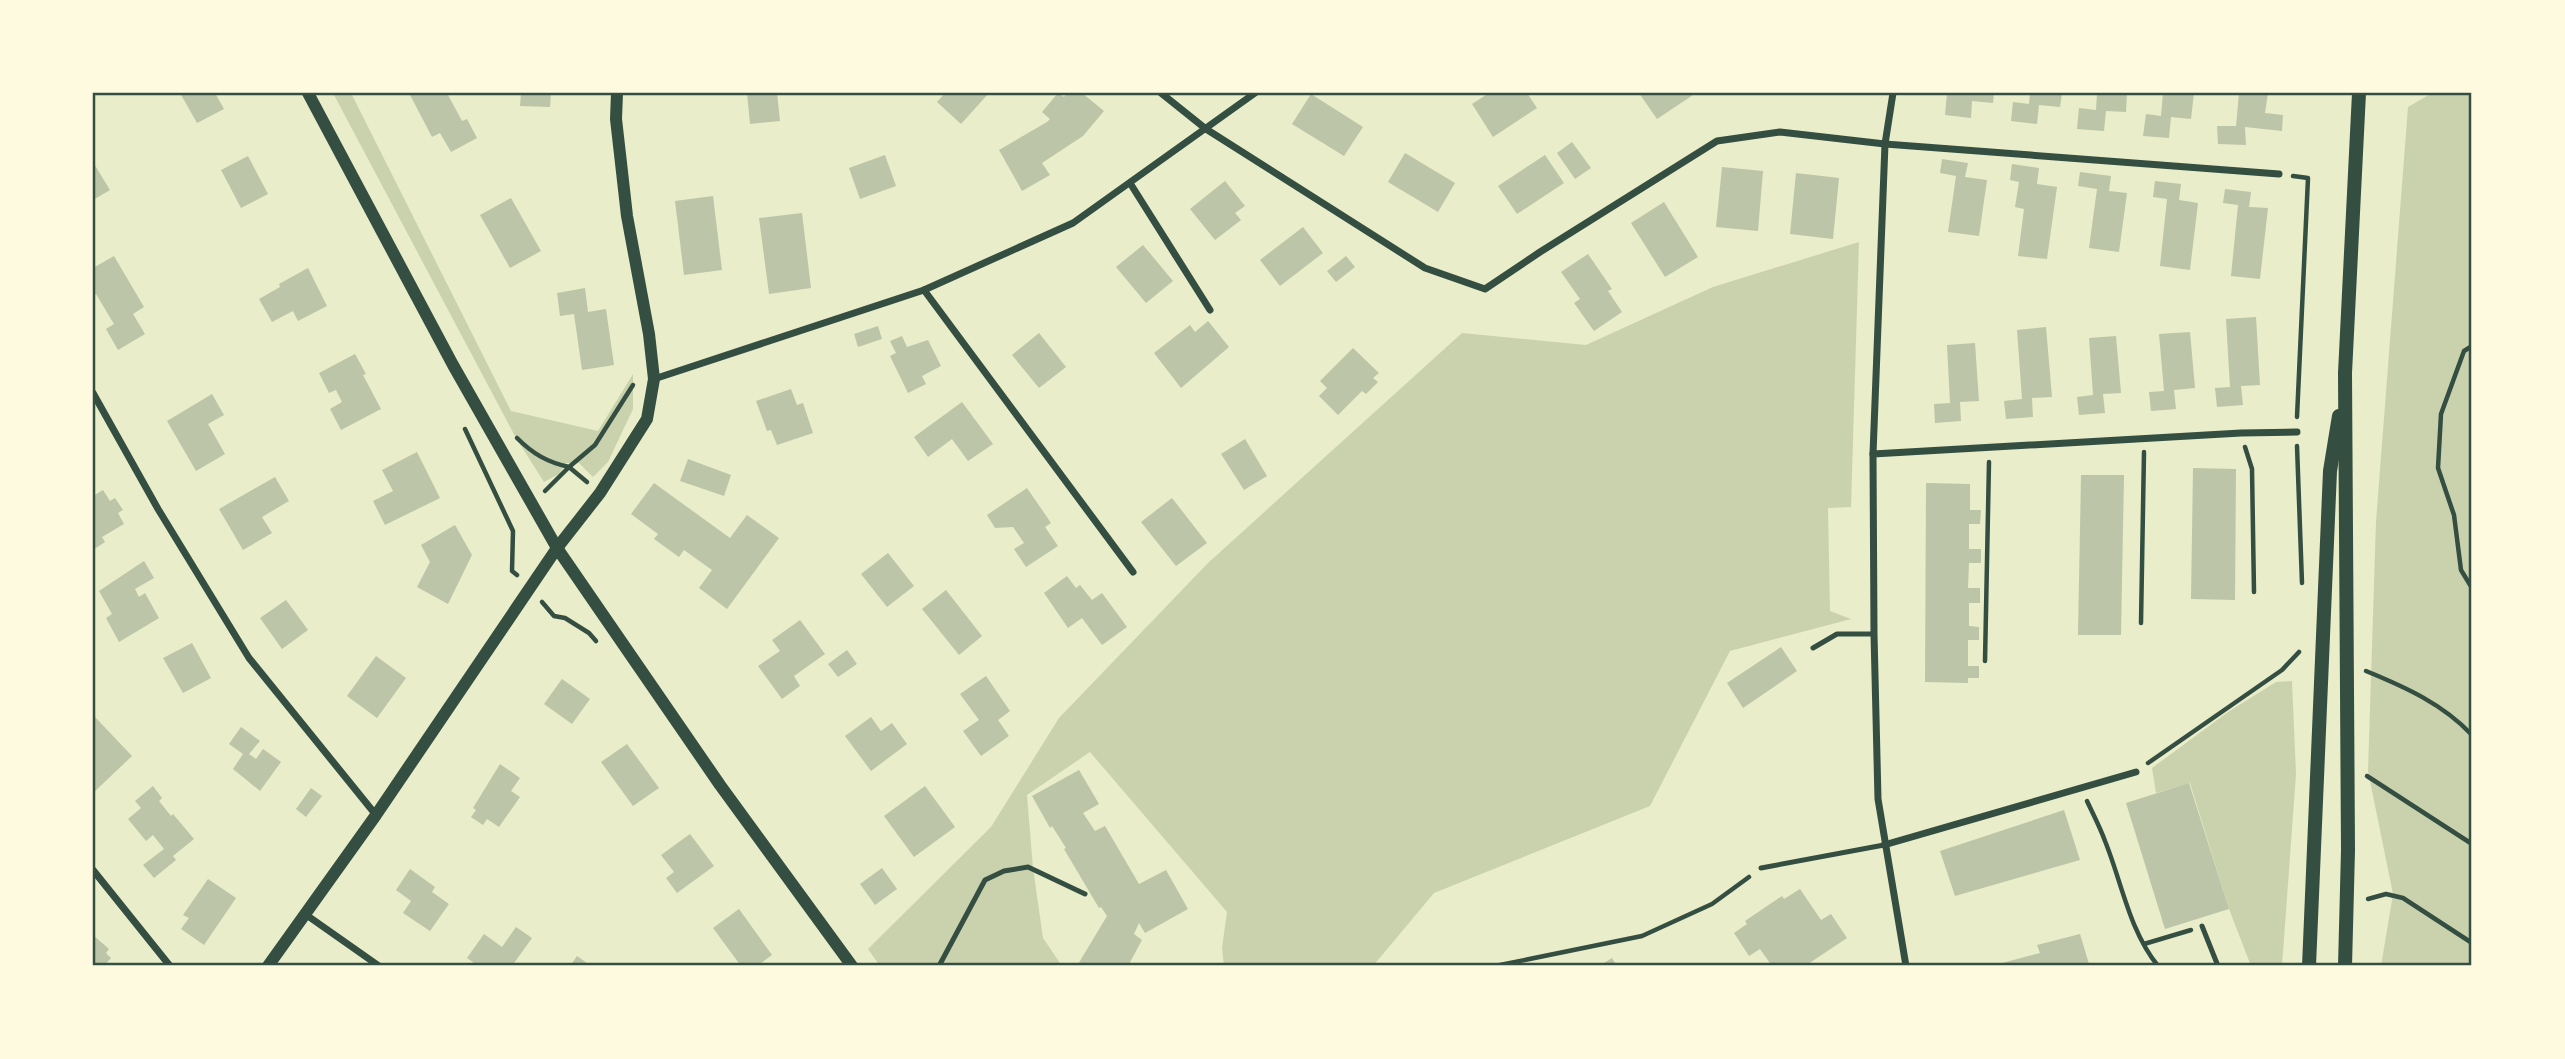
<svg xmlns="http://www.w3.org/2000/svg" width="2565" height="1059" viewBox="0 0 2565 1059" font-family="'Roboto Condensed',sans-serif">
  <rect width="100%" height="100%" fill="#e9edc9"/>
  <g fill="#cad2ad">
    <path d="M333 93H351L511 411 598 431 633 374V409L608 462 593 477 579 463H566L559 474 544 482 516 438Z"/>
    <path d="M2432 93H2472V966H2381L2393 894 2368 771 2376 522 2408 107Z"/>
    <path d="M1859 242 1851 507 1828 508 1830 611 1851 619 1730 651 1650 806 1434 893 1373 966H1224L1222 948 1227 912 1090 752 1027 795 1033 868 1043 938 1062 966H880L868 949 991 827 1059 718 1208 563 1462 333 1586 345 1713 287Z"/>
    <path d="M2292 681 2296 774 2282 966H2251L2229 909 2190 783 2156 793 2152 768 2228 712 2276 682Z"/>
  </g>
  <g fill="#bcc5a7">
    <path d="M180 93H215L224 109 197 123Z"/>
    <path d="M409 93H447L462 121 467 119 477 138 451 152 440 133 432 137Z"/>
    <path d="M521 93H551L550 107 520 106Z"/>
    <path d="M747 93H777L780 121 750 124Z"/>
    <path d="M945 93H989L961 124 937 102Z"/>
    <path d="M1058 93 1064 97 1067 93H1082L1104 111 1083 136 1042 163 1050 175 1022 191 999 150 1047 122 1050 119 1042 112Z"/>
    <path d="M1489 93H1527L1537 108 1493 137 1472 104Z"/>
    <path d="M1639 93H1696L1657 119Z"/>
    <path d="M1947 93H1994L1993 103 1972 101 1971 118 1945 115Z"/>
    <path d="M2030 93H2062L2060 107 2039 105 2037 124 2011 121 2013 102 2029 104Z"/>
    <path d="M2097 93H2127L2126 112 2106 111 2104 131 2077 129 2079 108 2096 110Z"/>
    <path d="M2163 93H2194L2191 119 2171 117 2169 138 2143 136 2146 114 2161 116Z"/>
    <path d="M2239 93H2268L2265 113 2283 115 2282 131 2245 127 2246 145 2218 144 2217 126H2236Z"/>
    <path d="M1311 94 1363 127 1344 156 1292 124Z"/>
    <path d="M1572 142 1591 168 1575 179 1557 153Z"/>
    <path d="M1405 153 1455 183 1438 212 1388 182Z"/>
    <path d="M885 155 896 186 860 199 849 168Z"/>
    <path d="M1545 155 1564 183 1517 214 1498 186Z"/>
    <path d="M248 156 268 194 241 208 221 170Z"/>
    <path d="M1942 159 1968 163 1965 177 1987 180 1979 236 1948 232 1956 176 1940 173Z"/>
    <path d="M93 162 110 190 93 200Z"/>
    <path d="M2012 164 2039 168 2037 184 2057 187 2047 259 2018 256 2024 209 2015 207 2019 182 2010 180Z"/>
    <path d="M1722 167 1763 171 1758 231 1716 227Z"/>
    <path d="M2080 172 2111 176 2109 191 2127 193 2119 252 2089 248 2097 189 2078 186Z"/>
    <path d="M1796 173 1839 178 1833 239 1790 234Z"/>
    <path d="M1225 181 1245 206 1235 213 1241 220 1215 240 1190 209Z"/>
    <path d="M2155 181 2181 184 2179 200 2198 203 2190 270 2160 266 2167 199 2153 197Z"/>
    <path d="M2225 189 2251 192 2249 207 2268 208 2260 279 2231 276 2238 205 2223 203Z"/>
    <path d="M713 196 722 270 684 275 675 201Z"/>
    <path d="M511 198 541 251 510 268 480 215Z"/>
    <path d="M1664 202 1698 257 1665 277 1631 223Z"/>
    <path d="M802 213 811 288 769 294 759 218Z"/>
    <path d="M1303 227 1323 253 1280 286 1260 260Z"/>
    <path d="M1143 245 1173 281 1146 303 1116 267Z"/>
    <path d="M1588 254 1612 289 1608 291 1622 312 1594 331 1574 303 1580 299 1561 272Z"/>
    <path d="M114 256 144 307 133 314 145 334 118 350 106 329 114 324 96 294 93 296V268Z"/>
    <path d="M1346 256 1355 267 1336 282 1327 271Z"/>
    <path d="M308 268 327 306 298 321 293 311 272 322 259 299 280 287 279 284Z"/>
    <path d="M585 288 588 312 606 309 614 365 582 370 574 314 560 316 557 293Z"/>
    <path d="M2256 317 2260 385 2241 386 2243 405 2217 407 2215 388 2230 387 2226 319Z"/>
    <path d="M1208 321 1229 347 1181 388 1154 353 1190 325 1195 332Z"/>
    <path d="M878 326 882 339 858 347 854 334Z"/>
    <path d="M2046 327 2052 397 2032 398 2033 417 2006 419 2004 401 2022 399 2017 330Z"/>
    <path d="M2190 332 2195 388 2174 390 2176 409 2151 411 2149 392 2164 391 2159 334Z"/>
    <path d="M1039 333 1066 367 1039 388 1012 355Z"/>
    <path d="M902 336 907 347 928 340 941 366 922 376 926 384 908 393 890 356 896 353 890 341Z"/>
    <path d="M2116 336 2121 393 2103 394 2105 413 2079 415 2077 397 2093 395 2089 338Z"/>
    <path d="M1975 343 1979 401 1960 402 1961 421 1935 423 1934 404 1950 403 1947 345Z"/>
    <path d="M1353 348 1379 373 1373 378 1378 382 1366 394 1362 391 1338 415 1319 396 1327 388 1320 381Z"/>
    <path d="M355 354 366 374 363 375 381 409 341 430 330 409 342 402 336 390 329 393 319 373Z"/>
    <path d="M791 389 797 405 803 403 813 433 777 445 771 430 767 431 756 401Z"/>
    <path d="M212 394 224 415 208 424 225 454 196 471 167 421Z"/>
    <path d="M962 402 993 444 968 461 952 439 928 457 914 437Z"/>
    <path d="M1245 439 1267 476 1244 490 1221 454Z"/>
    <path d="M417 452 440 498 385 525 373 501 393 491 382 470Z"/>
    <path d="M688 459 731 475 724 496 680 481Z"/>
    <path d="M2193 468 2236 469 2235 600 2191 599Z"/>
    <path d="M2081 475H2124L2121 635H2078Z"/>
    <path d="M275 477 289 501 262 517 272 533 243 550 219 509Z"/>
    <path d="M654 483 730 538 747 515 779 538 727 609 699 588 712 570 684 550 679 557 654 539 658 534 631 514Z"/>
    <path d="M1926 483 1970 484V510H1981L1980 524H1969V549H1981V563H1969L1968 588H1980V603H1969V626L1979 627V640H1968V666H1979V678H1968V683L1925 682Z"/>
    <path d="M1027 488 1051 523 1045 527 1058 546 1026 567 1014 549 1024 543 1013 527 995 528 987 515Z"/>
    <path d="M103 490 110 501 115 498 123 510 118 513 124 524 102 537 105 542 93 550V496Z"/>
    <path d="M1172 498 1207 543 1176 566 1141 522Z"/>
    <path d="M455 525 472 555 448 604 417 587 430 562 421 545Z"/>
    <path d="M888 553 914 586 887 607 861 574Z"/>
    <path d="M144 561 154 578 135 589 139 597 145 593 159 618 119 642 106 618 112 614 99 591Z"/>
    <path d="M1067 576 1076 588 1080 585 1092 600 1102 593 1127 627 1102 645 1082 618 1068 628 1044 593Z"/>
    <path d="M946 590 982 636 959 655 922 609Z"/>
    <path d="M286 600 308 630 282 649 260 618Z"/>
    <path d="M800 620 825 654 794 676 800 686 782 699 758 666 780 651 772 640Z"/>
    <path d="M192 643 211 678 183 693 163 658Z"/>
    <path d="M1781 647 1797 671 1743 708 1727 683Z"/>
    <path d="M847 650 857 664 838 677 828 664Z"/>
    <path d="M376 656 406 678 377 718 347 696Z"/>
    <path d="M986 676 1010 711 998 720 1009 736 981 756 963 731 979 720 960 694Z"/>
    <path d="M562 679 590 699 572 724 544 704Z"/>
    <path d="M95 717 132 756 93 793V719Z"/>
    <path d="M871 717 881 731 892 723 907 744 871 771 845 736Z"/>
    <path d="M241 727 260 741 249 754 256 759 263 749 281 762 260 791 233 769 243 754 229 744Z"/>
    <path d="M627 744 659 788 633 806 601 762Z"/>
    <path d="M500 764 520 778 511 791 520 797 499 827 487 819 483 825 471 817 476 810 473 808Z"/>
    <path d="M1079 770 1099 804 1083 813 1095 831 1105 826 1139 884 1166 870 1188 909 1145 933 1139 923 1134 934 1142 940 1128 966H1077L1107 916 1101 907 1099 908 1064 849 1066 848 1052 826 1050 828 1032 796Z"/>
    <path d="M2189 783 2229 909 2165 929 2126 803Z"/>
    <path d="M153 786 162 798 159 801 171 816 173 814 194 839 173 856 176 860 154 878 143 865 164 849 153 835 146 841 128 819 141 808 135 801Z"/>
    <path d="M925 786 955 827 914 857 884 816Z"/>
    <path d="M311 788 322 796 306 817 296 809Z"/>
    <path d="M2064 810 2080 860 1955 896 1940 851Z"/>
    <path d="M690 834 714 866 677 893 666 878 674 872 661 855Z"/>
    <path d="M882 868 897 889 875 905 860 884Z"/>
    <path d="M410 869 435 887 432 892 449 904 430 931 403 913 411 901 396 890Z"/>
    <path d="M208 879 236 898 204 945 181 929 189 918 183 915Z"/>
    <path d="M1800 889 1821 920 1831 914 1847 938 1805 966H1772L1760 949 1749 956 1734 933 1747 924 1745 921 1782 896 1784 899Z"/>
    <path d="M739 909 772 955 757 966H741L713 928Z"/>
    <path d="M516 927 532 938 512 966H478L467 958 484 934 502 947Z"/>
    <path d="M2080 934 2089 964 2081 966H2003L2002 963 2040 953 2037 945Z"/>
    <path d="M93 935 109 949 106 953 111 958 104 966H93Z"/>
    <path d="M577 956 591 966H570Z"/>
    <path d="M1612 958 1617 966H1599Z"/>
  </g>
  <g fill="none" stroke-linecap="round" stroke-linejoin="round">
    <g stroke="#344e41" stroke-width="4.5">
      <path d="M2293 176 2308 178 2297 417"/>
      <path d="M2472 346 2464 351 2441 414 2438 468 2454 515 2461 570 2472 588"/>
      <path d="M465 429 513 531 512 571 517 575"/>
      <path d="M517 438C533 454 547 462 569 467L595 445 633 385"/>
      <path d="M2297 446 2302 583"/>
      <path d="M2245 447 2252 469 2254 592"/>
      <path d="M545 491 569 467 587 482"/>
      <path d="M542 602 554 616 565 618 589 633 596 641"/>
      <path d="M2141 623 2144 452"/>
      <path d="M1985 661 1989 462"/>
      <path d="M2366 671C2405 687 2443 704 2472 735"/>
      <path d="M2148 763 2282 670 2299 652"/>
      <path d="M2367 776 2472 844"/>
      <path d="M2087 801C2093 814 2100 827 2105 841 2122 883 2129 930 2158 966"/>
      <path d="M2368 899 2386 894 2403 898 2472 943"/>
      <path d="M2144 944 2191 930"/>
      <path d="M1495 966 1642 936 1712 904 1749 877"/>
    </g>
    <g stroke="#344e41" stroke-width="5">
      <path d="M1813 648 1837 634H1874"/>
      <path d="M1761 868 1884 845"/>
      <path d="M2202 926 2218 966"/>
      <path d="M939 966 985 880 1004 871 1028 867 1085 894"/>
    </g>
    <g stroke="#344e41" stroke-width="7">
      <path d="M1161 93 1206 129 1425 268 1485 289 1540 252 1717 141 1780 132 1885 144 2279 174"/>
      <path d="M1893 93 1885 144 1873 454 1874 634 1878 799 1906 966"/>
      <path d="M1130 183 1210 310"/>
      <path d="M924 290 1133 572"/>
      <path d="M654 379 924 290 1073 223 1255 93"/>
      <path d="M93 393 158 509 249 658 376 815"/>
      <path d="M1873 454 2241 433 2297 432"/>
      <path d="M1884 845 2136 772"/>
      <path d="M93 870 170 966"/>
      <path d="M305 914 379 966"/>
    </g>
    <g stroke="#344e41" stroke-width="12">
      <path d="M308 93 453 365 557 548 720 785 852 966"/>
      <path d="M268 966 376 815 557 548 600 493 647 419 654 379 649 334 627 216 616 119 617 93"/>
    </g>
    <g stroke="#344e41" stroke-width="14">
      <path d="M2309 966 2330 471 2339 416"/>
      <path d="M2345 966 2348 850 2345 373 2359 93"/>
    </g>
  </g>
  <rect width="2565" height="1059" fill="none" stroke="#fefae0" stroke-width="189"/>
  <rect x="94" y="94" width="2376" height="870" fill="none" stroke="#344e41" stroke-width="2.5"/>
</svg>
